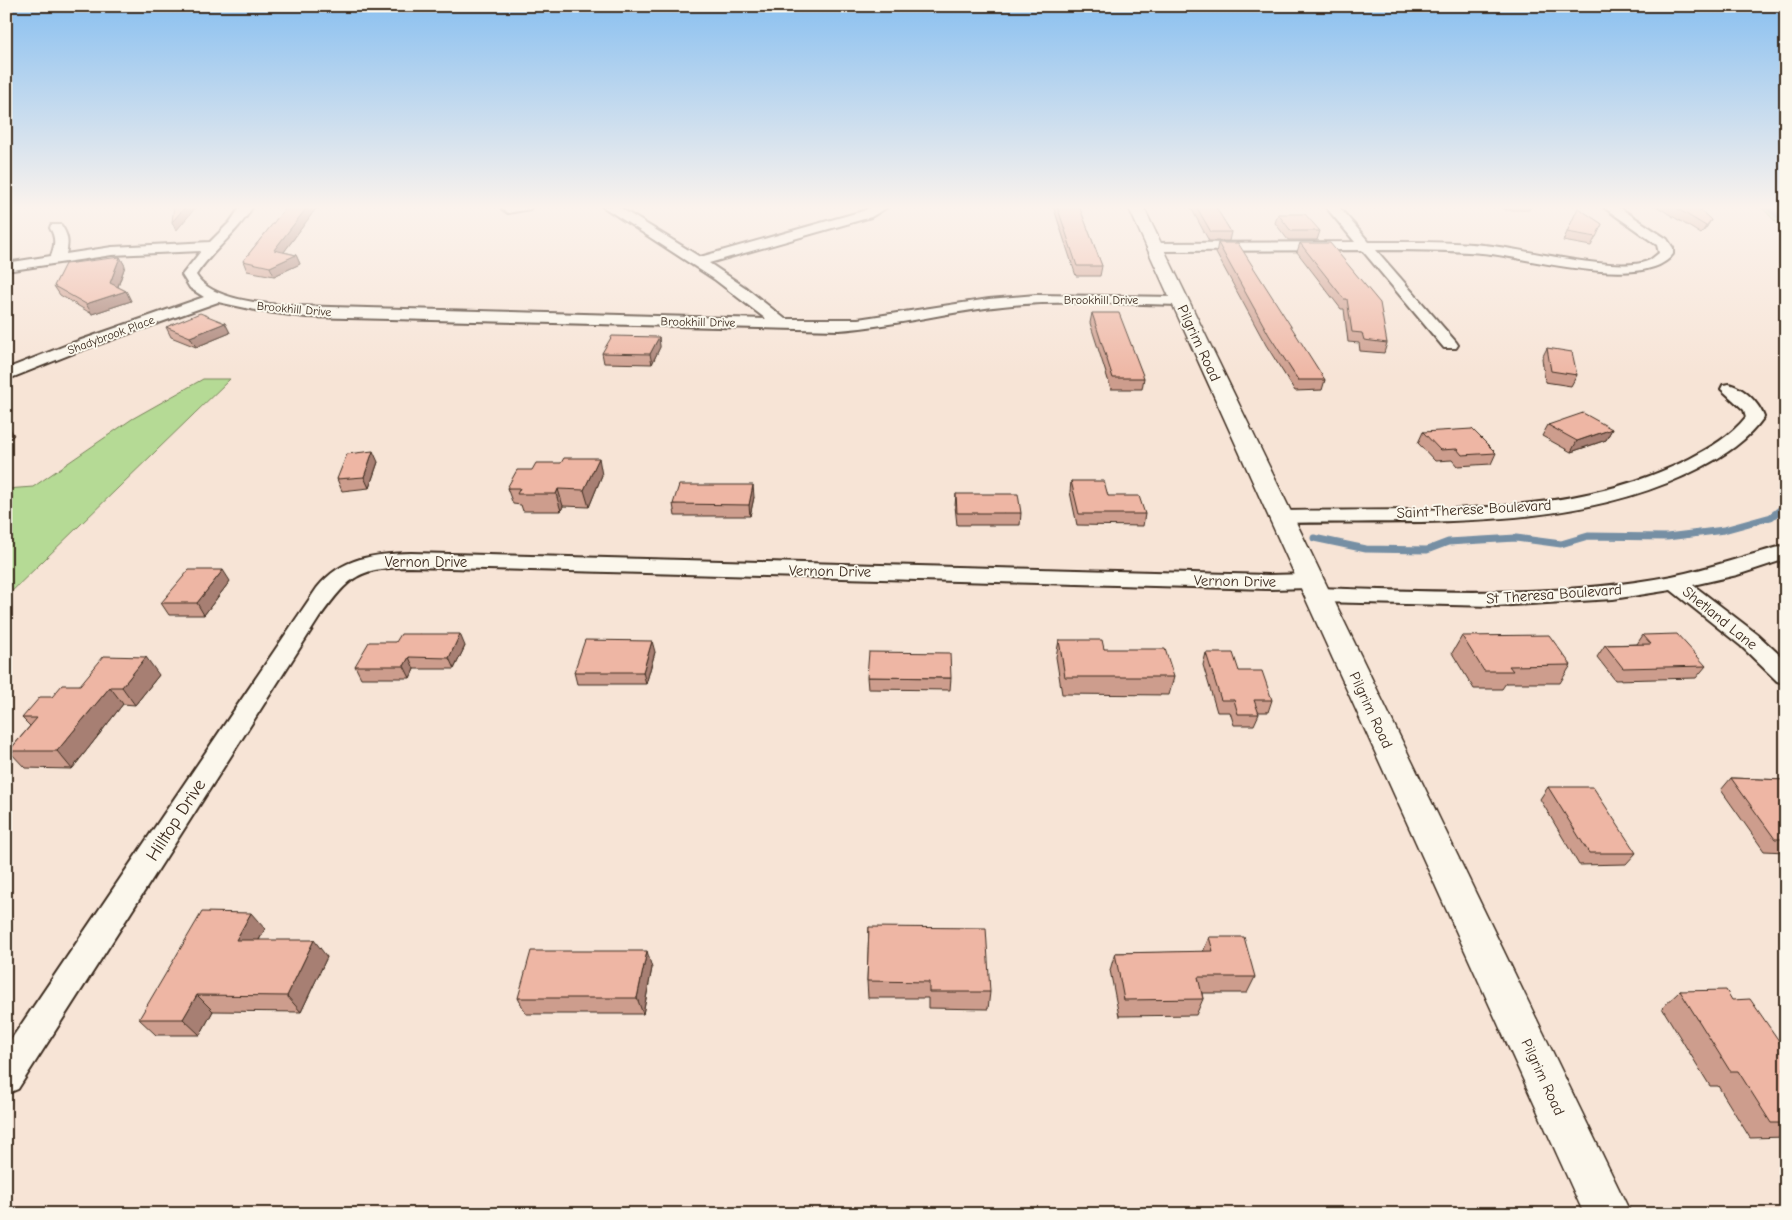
<svg xmlns="http://www.w3.org/2000/svg" width="1792" height="1220" viewBox="0 0 1792 1220" font-family="'Comic Neue',sans-serif">
  <rect width="100%" height="100%" fill="#f7e4d6"/>
  <filter id="ink" filterUnits="userSpaceOnUse"><feTurbulence type="fractalNoise" baseFrequency=".02" numOctaves="2"/><feDisplacementMap in="SourceGraphic" scale="10" xChannelSelector="R" yChannelSelector="G"/><feConvolveMatrix kernelMatrix="1 2 1 2 8 2 1 2 1" color-interpolation-filters="sRGB"/></filter>
  <g filter="url(#ink)">
    <g fill="#b5da95" stroke="#78825a">
      <path d="M1760 206H1786V232Z"/>
      <path d="M203 379H230L6 597V489L33 487 132 419Z"/>
    </g>
    <g fill="none" stroke-linecap="round" stroke-linejoin="round">
      <path stroke="#768fa4" stroke-width="4.5" d="M1766 206 1786 223"/>
      <path stroke="#768fa4" stroke-width="7" d="M1314 538 1366 549 1427 550 1448 542 1516 538 1561 544 1588 536 1667 537 1724 530 1771 517 1785 506 1784 492 1786 490"/>
      <g stroke="#3b2a1e" stroke-width="4">
        <g id="street">
          <path d="M241 206H253C238 233 212 250 196 275 212 301 266 304 294 306L766 319 714 279 602 206H617L700 257 863 211 873 206H889L871 217 709 263 746 288 785 319H858L989 299 1036 295 1179 297 1184 298 1186 301 1184 304 1179 305C1123 304 1067 300 1012 305 954 310 897 326 839 330L306 317 260 311 218 302 79 351 6 380V369L67 345 204 297 190 288 182 275 201 251 112 255 6 271V263L51 256C55 245 56 238 50 228L51 225H61C68 235 69 242 66 254L112 247 210 242 230 222Z"/>
          <path d="M504 206H532L530 209 508 213 502 209Z"/>
          <path d="M1325 206H1338L1369 242C1407 242 1446 241 1484 245 1521 248 1621 275 1650 260 1653 258 1656 255 1659 253L1657 245 1602 206H1617L1667 239 1673 248V254C1645 293 1525 256 1482 253 1447 250 1411 250 1376 250L1456 342 1458 345 1456 348H1444L1362 250 1154 251 1147 247 1154 243 1355 242Z"/>
          <path d="M1729 384C1744 388 1759 403 1764 417 1747 441 1725 455 1700 468 1575 533 1417 520 1280 523L1273 521 1270 517 1273 513 1280 511C1414 508 1566 521 1689 459 1710 448 1731 436 1746 417L1744 410 1721 389 1723 385Z"/>
          <path d="M1786 545V559L1737 575 1693 585 1757 634 1786 661V684L1777 681 1741 646 1671 590 1613 599 1495 606 1317 602 1309 600 1306 595 1309 590 1317 588C1435 592 1556 598 1672 576 1711 568 1748 555 1786 545Z"/>
          <path d="M411 553 1269 575 1311 574 1319 576 1322 581 1319 586 1311 588 1269 589 411 567C357 568 350 576 319 618L18 1089 6 1094V1047L317 588C342 557 374 554 411 553Z"/>
        </g>
      </g>
      <g stroke="#3b2a1e" stroke-width="3">
        <path id="secondary" d="M1128 206H1143L1631 1214H1584Z"/>
      </g>
      <use href="#street" fill="#fbf7ec" fill-rule="evenodd"/>
      <use href="#secondary" fill="#fbf7ec" fill-rule="evenodd"/>
    </g>
    <g fill="#cd9d8d" stroke="#3b2a1e">
      <path d="M287 206 321 207H317L284 252 296 255 300 264 274 276 247 271 243 261Z"/>
      <path d="M1053 206H1079L1102 266 1100 276H1076Z"/>
      <path d="M1190 206H1215L1231 232 1229 241H1209Z"/>
      <path d="M1502 206H1531L1529 210H1505Z"/>
      <path d="M1656 206H1696L1711 220 1706 228 1701 234Z"/>
      <path d="M1578 208 1602 224 1591 246 1563 241Z"/>
      <path d="M1278 214 1320 231 1317 240H1288L1275 223Z"/>
      <path d="M1218 243 1325 380 1322 390 1295 391 1266 345 1216 253Z"/>
      <path d="M1300 243 1387 343 1384 353 1360 351 1359 343 1348 342 1344 309H1341L1297 252Z"/>
      <path d="M120 257 125 266 118 287 126 291 131 301 92 314 60 295 54 286Z"/>
      <path d="M1092 313 1144 378 1142 389H1111L1090 323Z"/>
      <path d="M225 323 230 333 196 347 171 337 166 327Z"/>
      <path d="M659 337 660 347 652 364 604 363 602 353Z"/>
      <path d="M1547 348 1577 375 1571 386 1545 382 1542 358Z"/>
      <path d="M1548 425 1612 429 1606 440 1571 452 1542 436Z"/>
      <path d="M1423 432 1496 453 1491 464 1457 466 1452 460 1435 461 1418 443Z"/>
      <path d="M378 462 369 488 342 491 337 479Z"/>
      <path d="M602 475 589 507 563 506 561 511H523L521 505 513 504 507 488Z"/>
      <path d="M1071 481 1108 496 1145 514 1143 526 1077 525 1070 492Z"/>
      <path d="M956 494 1021 513 1020 525H957L955 506Z"/>
      <path d="M754 497 750 516H675L673 504Z"/>
      <path d="M230 581 204 615H169L161 603Z"/>
      <path d="M1643 635 1706 666 1696 678 1615 680 1597 657 1605 645 1637 644Z"/>
      <path d="M1462 636 1571 665 1560 683H1506L1502 689H1474L1452 653Z"/>
      <path d="M1059 640 1104 649 1174 677 1169 695 1062 694 1056 657Z"/>
      <path d="M465 646 454 669H414L410 678H361L355 666Z"/>
      <path d="M655 652 646 684H577L574 672Z"/>
      <path d="M1206 653 1239 671 1272 700 1268 712H1258L1259 714 1254 725H1234L1230 712H1217L1203 665Z"/>
      <path d="M159 675 135 705 123 704 72 769 25 768 9 751 30 726 22 718 52 697 80 685Z"/>
      <path d="M867 677 951 678 950 690 868 689Z"/>
      <path d="M1731 778 1786 780V852L1764 851 1721 790Z"/>
      <path d="M1548 787 1636 853 1626 864 1579 865 1540 799Z"/>
      <path d="M869 927 990 992 988 1009 928 1008V998H868L867 981Z"/>
      <path d="M265 929 259 940 327 957 301 1012 213 1011 200 1035H156L139 1019Z"/>
      <path d="M1209 937 1255 977 1247 993H1202L1203 999 1196 1015 1119 1016 1110 970 1115 953 1203 952Z"/>
      <path d="M652 968 643 1014H526L518 998Z"/>
      <path d="M1680 991 1732 1000 1786 1051V1137L1750 1138 1718 1086H1710L1662 1008Z"/>
    </g>
    <g fill="#a77f73" stroke="#3b2a1e">
      <path d="M186 206H197L176 231 172 222Z"/>
      <path d="M308 206H321V207H317L278 260 274 250Z"/>
      <path d="M1711 220 1706 228 1701 234 1706 226Z"/>
      <path d="M296 255 300 264 274 276 270 267Z"/>
      <path d="M120 257 125 266 116 292 110 283Z"/>
      <path d="M126 291 131 301 92 314 86 304Z"/>
      <path d="M225 323 230 333 196 347 190 337Z"/>
      <path d="M659 337 660 347 652 364 650 354Z"/>
      <path d="M7 424 14 435 6 443V425Z"/>
      <path d="M1612 429 1606 440 1571 452 1577 441Z"/>
      <path d="M373 451 378 462 369 488 364 477Z"/>
      <path d="M599 458 602 475 589 507 584 490Z"/>
      <path d="M753 485 754 497 750 516 749 505Z"/>
      <path d="M558 489 563 506 561 511 556 494Z"/>
      <path d="M223 570 230 581 204 615 197 603Z"/>
      <path d="M460 634 465 646 454 669 449 658Z"/>
      <path d="M652 641 655 652 646 684 643 672Z"/>
      <path d="M146 657 159 675 135 705 122 687Z"/>
      <path d="M409 657 414 669 410 678 404 666Z"/>
      <path d="M110 687 123 704 72 769 57 751Z"/>
      <path d="M251 913 265 929 250 956 236 940Z"/>
      <path d="M314 940 327 957 301 1012 287 996Z"/>
      <path d="M647 951 652 968 643 1014 637 998Z"/>
      <path d="M197 995 213 1011 200 1035 183 1019Z"/>
    </g>
    <g fill="#eeb6a4" stroke="#3b2a1e">
      <path d="M174 206H186L172 222Z"/>
      <path d="M287 206H308L274 250 296 255 270 267 243 261Z"/>
      <path d="M1057 206H1079L1102 266H1077Z"/>
      <path d="M1196 206H1215L1231 232H1211Z"/>
      <path d="M1673 206H1696L1711 220 1706 226Z"/>
      <path d="M1578 208 1602 224 1596 237 1567 232Z"/>
      <path d="M1278 214H1305L1320 231H1291Z"/>
      <path d="M1218 243H1238L1325 380H1298L1269 335Z"/>
      <path d="M1300 243H1330L1380 303 1387 343 1364 340 1362 333 1352 332 1347 299H1344Z"/>
      <path d="M120 257 110 283 126 291 86 304 54 286 65 264Z"/>
      <path d="M200 313 225 323 190 337 166 327Z"/>
      <path d="M1092 313H1119L1144 378H1113Z"/>
      <path d="M612 336 659 337 650 354 602 353Z"/>
      <path d="M1547 348 1572 352 1577 375 1551 371Z"/>
      <path d="M1583 413 1612 429 1577 441 1548 425Z"/>
      <path d="M1472 429 1496 453 1462 455 1457 449 1440 450 1423 432Z"/>
      <path d="M373 451 364 477 337 479 347 454Z"/>
      <path d="M564 458H599L584 490 558 489 556 494H517L520 488H507L517 470H532L536 463H561Z"/>
      <path d="M1071 481H1104L1108 496H1139L1145 514H1079Z"/>
      <path d="M679 485H753L749 505 673 504Z"/>
      <path d="M956 494H1018L1021 513H957Z"/>
      <path d="M189 570H223L197 603H161Z"/>
      <path d="M401 634H460L449 658 409 657 404 666H355L369 642H396Z"/>
      <path d="M1677 634 1706 666 1623 668 1605 645 1651 644 1643 635Z"/>
      <path d="M1549 635 1571 665 1509 666 1513 671H1484L1462 636Z"/>
      <path d="M585 640 652 641 643 672H574Z"/>
      <path d="M1059 640H1102L1104 649H1165L1174 677H1065Z"/>
      <path d="M869 652 950 653 951 678 867 677Z"/>
      <path d="M1206 653H1233L1239 671H1262L1272 700H1254L1259 714H1238L1234 700H1221Z"/>
      <path d="M104 656 146 657 122 687H110L57 751H9L37 718H22L40 697H52L62 685H80Z"/>
      <path d="M1731 778 1786 780V839H1775Z"/>
      <path d="M1548 787H1593L1636 853H1589Z"/>
      <path d="M202 912 251 913 236 940H314L287 996 197 995 183 1019H139Z"/>
      <path d="M869 927 986 928 990 992H929V982L867 981Z"/>
      <path d="M1209 937H1244L1255 977H1198L1203 999 1124 1000 1115 953 1213 951Z"/>
      <path d="M531 951H647L637 998H518Z"/>
      <path d="M1726 990 1732 1000 1750 999 1786 1051V1069H1783L1786 1072V1123H1771L1738 1071H1730L1680 991Z"/>
    </g>
  </g>
  <linearGradient id="sky" x2="0" y2="1"><stop stop-color="#8ac0f0"/><stop offset="0.55" stop-color="#fbf3ed"/><stop offset="1" stop-color="#fbf3ed" stop-opacity="0"/></linearGradient>
  <rect width="1792" height="377" fill="url(#sky)"/>
  <g text-anchor="middle" dominant-baseline="central" stroke-width="4" stroke-linejoin="round" paint-order="stroke">
    <g font-size="12" fill="#3b2a1e" stroke="#fbf7ec">
      <text x="1101" y="300">Brookhill Drive</text>
      <text transform="translate(294 309) rotate(5)">Brookhill Drive</text>
      <text transform="translate(698 322) rotate(1)">Brookhill Drive</text>
      <text transform="translate(111 335) rotate(-20)">Shadybrook Place</text>
    </g>
    <g font-size="15" fill="#3b2a1e" stroke="#fbf7ec">
      <text transform="translate(1199 343) rotate(65)">Pilgrim Road</text>
      <text transform="translate(1474 509) rotate(-3)">Saint Therese Boulevard</text>
      <text x="426" y="562">Vernon Drive</text>
      <text transform="translate(830 571) rotate(1)">Vernon Drive</text>
      <text transform="translate(1235 581) rotate(1)">Vernon Drive</text>
      <text transform="translate(1554 594) rotate(-4)">St Theresa Boulevard</text>
      <text transform="translate(1720 618) rotate(39)">Shetland Lane</text>
      <text transform="translate(1371 710) rotate(65)">Pilgrim Road</text>
      <text transform="translate(1543 1077) rotate(65)">Pilgrim Road</text>
    </g>
    <g font-size="18" fill="#3b2a1e" stroke="#fbf7ec">
      <text transform="translate(176 820) rotate(-57)">Hilltop Drive</text>
    </g>
  </g>
  <rect width="1792" height="1220" fill="none" stroke="#fbf7ec" stroke-width="25"/>
  <rect x="12" y="12" width="1767" height="1195" fill="none" stroke="#3b2a1e" stroke-width="2" filter="url(#ink)"/>
</svg>
